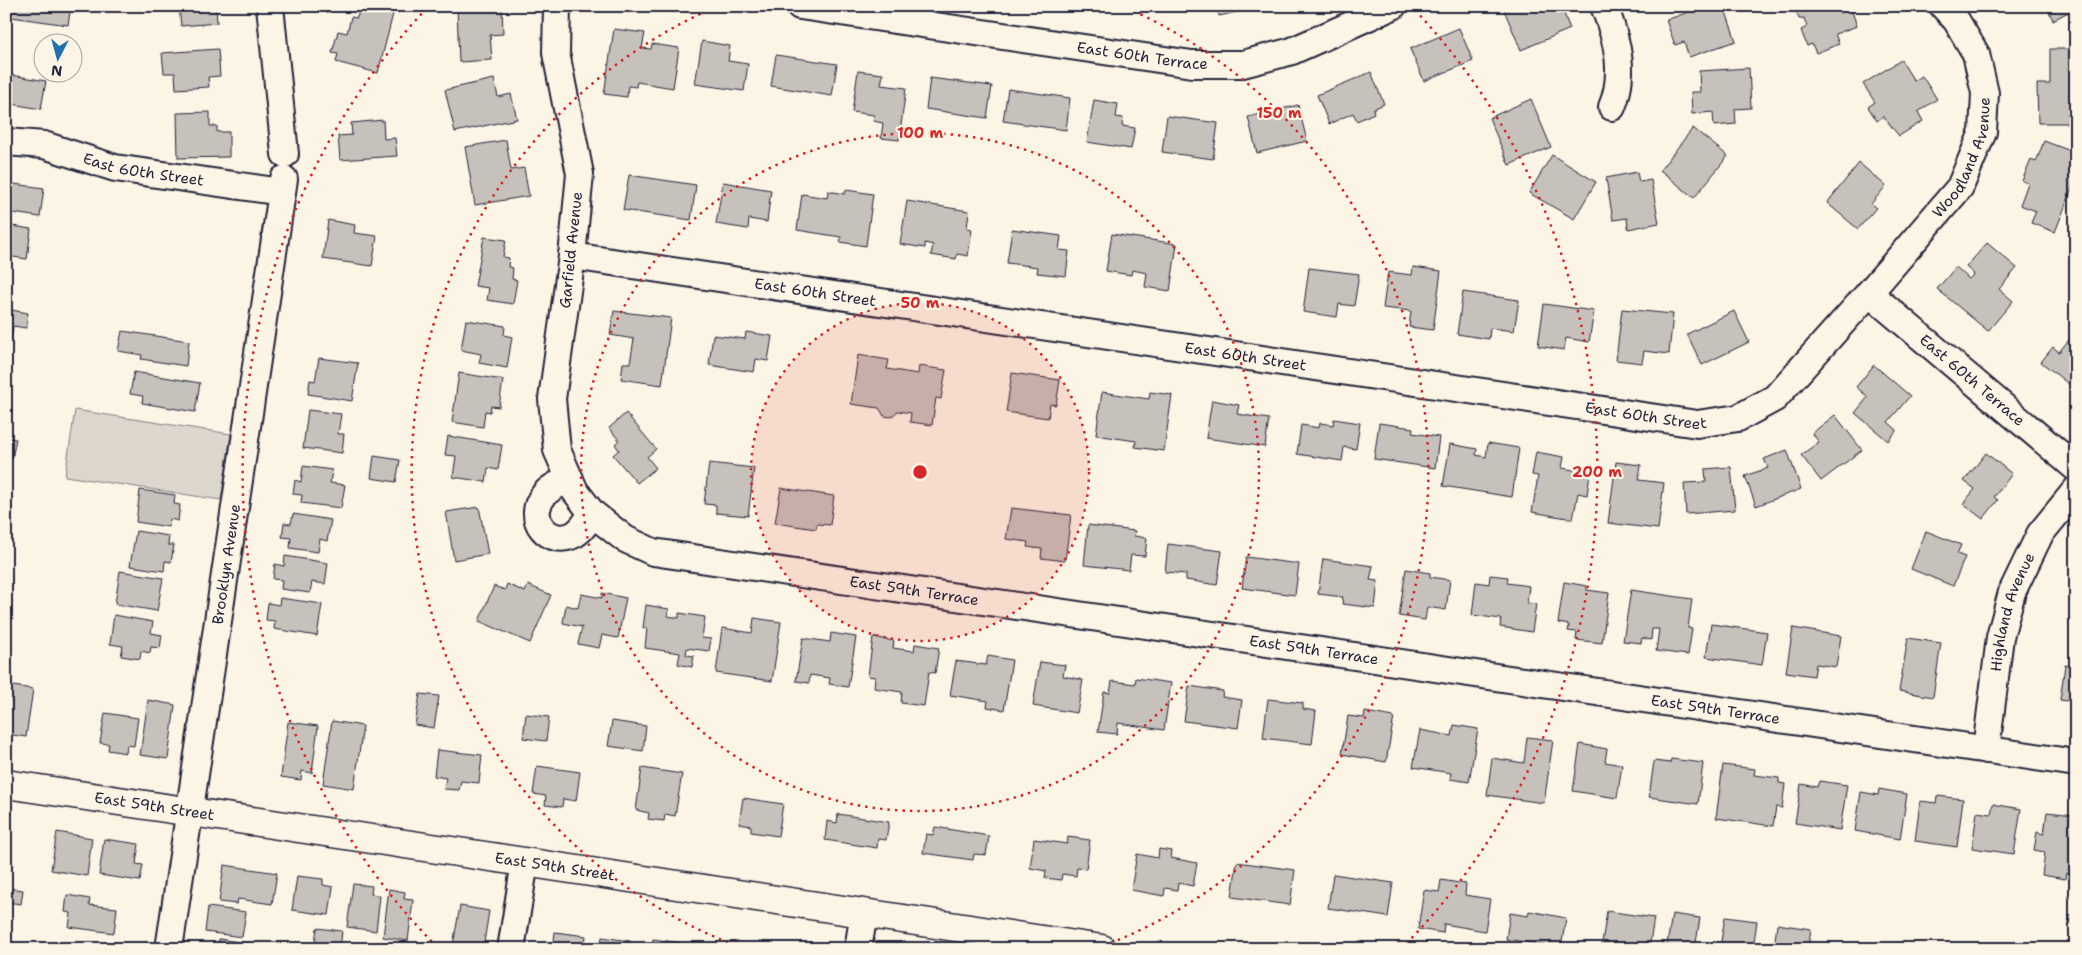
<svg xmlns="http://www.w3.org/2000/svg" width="2082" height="955" viewBox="0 0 2082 955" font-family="'Shantell Sans',sans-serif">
  <rect width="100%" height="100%" fill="#fcf5e5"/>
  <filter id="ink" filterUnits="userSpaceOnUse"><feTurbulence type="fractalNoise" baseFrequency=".02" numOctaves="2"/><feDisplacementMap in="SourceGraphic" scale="10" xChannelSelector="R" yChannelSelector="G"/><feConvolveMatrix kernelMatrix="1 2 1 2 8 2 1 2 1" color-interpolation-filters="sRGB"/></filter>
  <g filter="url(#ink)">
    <path fill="#dcd6cc" stroke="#7f7c84" d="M75 410 231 434 221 500 65 476Z"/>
    <g fill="#c6c1bb" stroke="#22223b">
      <path d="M12 6H71L68 25 11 17Z"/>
      <path d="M179 6H216L217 23 181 26Z"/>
      <path d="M360 6H395L378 73 336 62 338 54 332 53 338 31 347 33 351 17 357 18Z"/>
      <path d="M479 6H502L503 34 490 35 492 60 459 62 457 7Z"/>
      <path d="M1216 6H1245L1246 10 1219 16Z"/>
      <path d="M1513 6H1561L1570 29 1521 50 1504 10Z"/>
      <path d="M1706 6H1724L1736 41 1689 57 1684 42 1675 45 1666 20Z"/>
      <path d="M1794 6H1850L1857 26 1835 34 1839 44 1816 53 1812 44 1807 46 1801 30 1807 27 1804 18 1799 19Z"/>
      <path d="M2046 6H2076V8L2053 20Z"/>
      <path d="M1459 28 1473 61 1424 81 1410 49Z"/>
      <path d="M614 29 645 33 642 48 651 49 652 44 679 48 673 88 637 82 636 87 628 86 627 97 604 94Z"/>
      <path d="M702 41 730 46 728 61 748 64 744 91 695 84Z"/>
      <path d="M218 49 220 76 208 77 209 87 176 89 175 73H164L162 53Z"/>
      <path d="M2050 49H2076V106L2075 114H2068V123H2038L2037 84H2050Z"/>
      <path d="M776 55 837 64 832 96 771 86Z"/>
      <path d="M1901 60 1914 81 1922 76 1937 99 1918 112 1923 121 1899 136 1883 116 1877 121 1868 107 1875 102 1863 84Z"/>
      <path d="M1749 68 1751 108 1735 109 1736 124 1714 126 1713 112 1692 114 1691 92H1700L1699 71Z"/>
      <path d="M858 71 883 74 881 85 906 88 899 140 881 138 883 123 873 121 874 115 852 112Z"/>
      <path d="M1371 72 1384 104 1373 109 1374 113 1357 121 1353 113 1329 124 1317 95Z"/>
      <path d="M6 74 46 81 41 109 6 103Z"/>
      <path d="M930 78 992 86 987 118 926 109Z"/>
      <path d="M494 79 498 97 511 94 517 119 455 132 445 90Z"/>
      <path d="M1008 89 1070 98 1066 130 1003 121Z"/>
      <path d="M1531 99 1551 147 1509 165 1489 118Z"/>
      <path d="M1094 100 1118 104 1116 117 1123 118 1122 126 1135 128 1131 149 1087 142Z"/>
      <path d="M1298 105 1307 141 1257 153 1248 117Z"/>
      <path d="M210 112V126H217V132H229V157L178 158 177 113Z"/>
      <path d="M1167 116 1218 123 1213 159 1162 152Z"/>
      <path d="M383 120 384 139 395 138 397 156 340 160 338 136 352 135 351 123Z"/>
      <path d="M1693 128 1728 156 1694 198 1660 170Z"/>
      <path d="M506 140 511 170 524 168 529 196 475 205 465 147Z"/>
      <path d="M2044 141 2076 153V179L2055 232 2031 223 2036 211 2020 205 2028 183 2022 181 2031 160 2036 162Z"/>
      <path d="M1552 155 1596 182 1574 219 1529 193Z"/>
      <path d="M1859 163 1886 186 1871 204 1876 208 1858 229 1827 203Z"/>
      <path d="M1637 172 1639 182 1651 180 1659 223 1628 229 1627 218 1613 220 1606 178Z"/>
      <path d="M629 175 696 185 691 220 623 210Z"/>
      <path d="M723 182 771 190 767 222 749 219 748 229 716 224Z"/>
      <path d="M6 183 44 188 40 217 6 212Z"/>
      <path d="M846 190 873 194 866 246 840 242 841 237 797 230 802 194 827 198 828 191 845 194Z"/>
      <path d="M907 201 969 211 967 228 972 229 968 256 957 254 956 259 931 255 933 245 925 243V248L900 244Z"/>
      <path d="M328 220 355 225 354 233 377 236 372 266 323 259Z"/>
      <path d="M6 225 31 229 27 259 6 256Z"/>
      <path d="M1012 229 1061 236 1059 250 1069 251 1066 276 1037 273 1038 267 1007 263Z"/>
      <path d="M1112 234 1177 244 1170 291 1145 287 1147 273 1132 270 1131 275 1106 271Z"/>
      <path d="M484 237 506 240 503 257 509 258 508 267 513 268 512 279 517 280 513 304 487 300 489 288 475 286Z"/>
      <path d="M1987 243 2017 268 1999 289 2013 301 1988 331 1937 289 1956 267 1969 279 1974 274 1966 267Z"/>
      <path d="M1413 267 1441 271 1433 330 1409 327 1411 311 1383 308 1388 272 1412 275Z"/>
      <path d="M1309 268 1359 274 1354 306 1339 304 1337 317 1303 312Z"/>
      <path d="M1463 292 1519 300 1514 331 1490 328 1489 339 1457 334Z"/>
      <path d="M1544 304 1594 311 1589 342 1566 338 1564 350 1538 346Z"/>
      <path d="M6 309 28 313 26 328 13 326 11 340 6 339Z"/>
      <path d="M1622 309 1673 314 1669 354 1644 351 1642 363 1616 360Z"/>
      <path d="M614 311 671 318 662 385 621 379 623 363H630L634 339 610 335Z"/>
      <path d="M1734 311 1749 342 1702 365 1687 334Z"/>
      <path d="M466 320 505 326 504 335 512 337 507 368 479 363 481 354 461 350Z"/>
      <path d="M122 331 189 341 186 366 141 359 142 355 118 351Z"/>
      <path d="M746 332 772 336 768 361 756 359 754 372 709 365 713 335 745 339Z"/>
      <path d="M2073 335 2076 337V390L2041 362 2053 347 2059 352Z"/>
      <path d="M858 355 889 360 887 369 918 374 919 366 946 370 941 399 936 398 932 425 910 422 911 413 898 411 891 417 884 416 879 408 851 404Z"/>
      <path d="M319 358 358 363 352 401 308 394 310 380 315 381Z"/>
      <path d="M1874 365 1910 396 1888 422 1897 430 1888 441 1855 413 1868 397 1856 387Z"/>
      <path d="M134 372 200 383 195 412 142 403 143 396 130 394Z"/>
      <path d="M459 373 503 380 499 407 491 406 490 412 485 411 483 427 452 422Z"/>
      <path d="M1012 373 1060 380 1056 405 1050 404 1048 418 1006 412Z"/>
      <path d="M1102 392 1149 399 1150 392 1172 395 1164 451 1135 447 1136 441 1096 435Z"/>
      <path d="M1212 400 1239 405 1237 414 1269 419 1265 447 1206 438Z"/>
      <path d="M308 410 341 414 338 434H344L342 453 303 448Z"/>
      <path d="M626 413 656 449 647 457 656 468 637 483 613 455 619 450 615 444 619 440 609 428Z"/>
      <path d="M1835 415 1862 450 1821 481 1801 455 1819 442 1812 433Z"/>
      <path d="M1334 419 1360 423 1356 449 1344 447 1342 461 1297 454 1301 425 1319 428 1320 423 1333 425Z"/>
      <path d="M1379 423 1413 428 1412 433 1439 437 1435 468 1374 459Z"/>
      <path d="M448 436 502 445 498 470 488 468 486 482 453 477 456 456 445 455Z"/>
      <path d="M6 438 16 439 12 459 6 458Z"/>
      <path d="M1488 443 1519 448 1512 497 1443 486 1450 444 1477 449 1476 455 1486 457Z"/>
      <path d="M1787 450 1801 489 1756 506 1745 476 1768 468 1764 459Z"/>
      <path d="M1536 452 1564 457 1562 468 1590 473 1587 495 1578 493 1573 519 1532 512 1538 476 1532 475Z"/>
      <path d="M1986 453 2012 474 1994 497 1998 500 1983 519 1963 504 1975 489 1964 481Z"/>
      <path d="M374 456 400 460 396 482 371 478Z"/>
      <path d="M1616 462 1641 465 1639 480 1664 483 1658 529 1608 523Z"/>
      <path d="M709 463 754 468 748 516 716 513V505L704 504Z"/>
      <path d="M303 466 332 470 330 483 345 485 341 508 301 503 302 495 293 494 295 480 301 482Z"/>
      <path d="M1731 467 1735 510 1686 514 1684 483 1706 482 1705 469Z"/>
      <path d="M781 488 834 496 830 525 817 524 816 529 775 523Z"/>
      <path d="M140 490 175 495 174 504 180 505 178 521 170 519 169 527 136 522Z"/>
      <path d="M479 507 488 554 454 560 446 512Z"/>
      <path d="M1011 508 1071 515 1065 561 1041 558 1042 549 1027 547 1028 542 1006 539Z"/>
      <path d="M293 514 331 520 327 541 320 539 318 552 290 548 291 538 282 537 284 523 291 524Z"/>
      <path d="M1088 525 1135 531 1134 536 1147 538 1145 556 1131 555 1129 570 1084 565Z"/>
      <path d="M136 531 169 536 168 545H174L171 562 165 561 164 571 130 566Z"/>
      <path d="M1926 531 1961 545 1957 554 1965 557 1953 586 1911 569Z"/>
      <path d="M1168 544 1222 551 1217 585 1186 580V574L1165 572Z"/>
      <path d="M285 556 328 563 325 584 312 582 310 593 281 589 282 580 273 579 275 564 284 566Z"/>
      <path d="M1246 557 1299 564 1295 595 1242 588Z"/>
      <path d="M1323 559 1373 566 1370 580 1378 581 1375 608 1342 604 1343 597 1318 594Z"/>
      <path d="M1406 569 1430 573V577L1450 580 1446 610 1427 607 1425 620 1399 616Z"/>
      <path d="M120 571 163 578 157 611 115 604Z"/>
      <path d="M1490 575 1508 577 1507 583 1529 586 1527 603 1536 604 1532 632 1500 627 1501 619 1472 615 1476 582 1489 584Z"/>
      <path d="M1564 582 1587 586V590L1609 593 1602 643 1576 640 1577 632 1568 631 1569 625 1558 623Z"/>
      <path d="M507 584 525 592 528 585 551 595 530 643 479 621 494 586 505 590Z"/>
      <path d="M1631 590 1692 599 1688 628 1692 629 1688 655 1656 651 1659 629H1652L1651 640 1642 638 1641 643 1623 641Z"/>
      <path d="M602 593 626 598 618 638 602 635 599 648 578 644 582 627 563 623 566 605 578 608 581 594 602 598Z"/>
      <path d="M280 598 322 604 317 636 274 629 275 621 266 620 268 603 279 605Z"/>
      <path d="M646 605 669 609 668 616 679 618V613L705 617 702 638 711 639 709 651 687 648 686 655 694 656 692 667 678 664 680 653 645 648 647 628H643Z"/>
      <path d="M114 615 153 622 151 633 162 635 160 648 151 647 150 653 141 651 140 659 121 656 123 646 110 644Z"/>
      <path d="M754 618 781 622 772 681 716 673 722 628 752 633Z"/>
      <path d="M1711 624 1767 632 1762 665 1706 657Z"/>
      <path d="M1793 628 1841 636 1836 667 1816 664 1814 676 1786 672Z"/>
      <path d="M831 633 856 637 848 687 829 684 830 678 810 675 809 683 796 681 803 638 830 642Z"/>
      <path d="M873 637 894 641 893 648 914 651 915 644 939 648 935 673 929 672 924 706 901 703 902 692 874 688 875 677 868 676Z"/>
      <path d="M1908 638 1941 643 1933 697 1899 691Z"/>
      <path d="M988 656 1012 660 1004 710 987 707 988 701 950 695 956 661 986 665Z"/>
      <path d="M1040 662 1065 665 1063 676 1083 680 1077 713 1033 706Z"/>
      <path d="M2065 665 2076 667V715H2073L2075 702 2060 700Z"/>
      <path d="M1136 678 1171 683 1164 730 1118 723 1117 734 1098 732 1104 692 1110 693 1112 681 1135 684Z"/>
      <path d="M6 685 33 689 26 737 6 734Z"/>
      <path d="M1189 686 1223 691 1222 697 1242 700 1238 728 1184 721Z"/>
      <path d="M420 694 439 696 434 728 415 725Z"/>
      <path d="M1268 699 1303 703V709L1316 711 1312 744 1263 738Z"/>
      <path d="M148 700 175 705 168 759 140 755Z"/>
      <path d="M1365 712 1394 717 1386 762 1342 754 1348 716 1364 718Z"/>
      <path d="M105 713 138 718 134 746 127 745 126 753 108 750 109 744 100 743Z"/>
      <path d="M526 714 549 717 546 741 523 738Z"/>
      <path d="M332 721 363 726 354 789 323 784Z"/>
      <path d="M612 721 646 726 643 751 608 746Z"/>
      <path d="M288 722 318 726 312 773 302 771 301 780 281 777Z"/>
      <path d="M1454 725 1478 729 1469 782 1450 779 1451 773 1413 767 1420 730 1452 736Z"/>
      <path d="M1527 737 1553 740 1544 803 1487 795 1492 758 1524 763Z"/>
      <path d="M1580 744 1607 749 1605 762 1622 765 1617 798 1573 791Z"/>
      <path d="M437 750 482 755 479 783 461 781 459 790 444 789 446 778 434 776Z"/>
      <path d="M1671 759 1703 763 1698 804 1649 797 1654 761 1670 763Z"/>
      <path d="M1723 765 1755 769 1754 775 1779 778V783L1785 784 1782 808 1776 807 1773 826 1716 818Z"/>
      <path d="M537 766 580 772 576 801 563 799 562 807 545 805 546 796 533 794Z"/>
      <path d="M642 768 682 774 675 816 665 814 664 821 648 819 649 813 636 810Z"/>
      <path d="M1819 781 1847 785 1840 830 1795 823 1801 784 1817 787Z"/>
      <path d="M1879 789 1907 794 1900 839 1855 831 1861 792 1878 795Z"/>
      <path d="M1937 796 1963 799 1957 847 1915 841 1920 801 1936 803Z"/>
      <path d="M743 798 783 804 778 836 751 832V826L739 824Z"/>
      <path d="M1993 804 2021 809 2014 854 1972 848 1977 812 1991 814Z"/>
      <path d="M2047 812 2074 815 2073 826 2076 827V875L2066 873 2065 879 2042 875 2045 852 2034 850 2037 832 2044 834Z"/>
      <path d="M838 814 889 822 886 840 878 839 877 848 825 840 827 821 837 823Z"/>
      <path d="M935 827 989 836 986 855 974 854 973 860 923 853 926 834 933 835Z"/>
      <path d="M57 832 92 838 87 876 51 870Z"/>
      <path d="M1068 837 1090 840 1086 869 1077 868 1076 876 1062 874 1061 880 1045 878 1046 871 1030 868 1034 839 1067 844Z"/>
      <path d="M104 839 139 844 136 864 143 865 140 881 99 875Z"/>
      <path d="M1159 849 1172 851 1171 858 1197 863 1193 886 1178 883 1177 890 1165 888 1164 896 1131 890 1137 854 1158 858Z"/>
      <path d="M1237 862 1295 870 1290 905 1232 897Z"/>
      <path d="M224 865 277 873 272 904 238 899 237 904 219 902Z"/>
      <path d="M1333 874 1393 883 1388 917 1328 908Z"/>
      <path d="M297 876 323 879V885L333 887 329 915 292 910Z"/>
      <path d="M1441 880 1466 884 1465 895 1490 899 1485 931 1444 924 1443 933 1418 929 1424 890 1439 892Z"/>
      <path d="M353 884 372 886 371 894 380 896 376 931 347 927Z"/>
      <path d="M6 888 23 890 21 904 6 902Z"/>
      <path d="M389 889 405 892 404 899 413 900 408 941 383 937Z"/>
      <path d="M67 895 90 899 89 905 117 908 114 933 69 927 71 913 65 912Z"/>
      <path d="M460 906 489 911 483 949 453 945Z"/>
      <path d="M208 907 246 912 242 937 205 932Z"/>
      <path d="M1529 911 1566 918 1561 948 1506 939 1510 913 1528 916Z"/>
      <path d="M1607 911 1654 918 1649 949H1601Z"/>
      <path d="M1672 914 1700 918 1695 949H1661L1662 944 1667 945Z"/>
      <path d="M1725 917 1757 921 1753 949H1712V947L1720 948Z"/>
      <path d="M1777 924 1811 929 1808 949H1774Z"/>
      <path d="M317 928 342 931 340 949H314Z"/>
      <path d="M555 932 586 936 584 949H553Z"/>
      <path d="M602 937 630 941 628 949H600Z"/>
      <path d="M219 939 280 948 218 949Z"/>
      <path d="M653 939 681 943 680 949H651Z"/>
    </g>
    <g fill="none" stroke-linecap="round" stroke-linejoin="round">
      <g stroke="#22223b" stroke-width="30">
        <g id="street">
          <path d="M270 6 285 154"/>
          <path id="s1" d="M557 6 556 53 580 174 572 256 552 399 557 450 575 491 592 513 625 539 653 552 2076 763"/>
          <path id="s2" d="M800 6 1192 64H1243L1292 51 1393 6"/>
          <path d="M1604 6C1617 39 1626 73 1612 107"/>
          <path id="s3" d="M6 142 44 145 115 168 282 192"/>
          <path id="s4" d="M572 256 1697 424 1738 418 1775 398 1869 293 1960 187 1983 132 1985 93 1976 54 1956 20 1943 6"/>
          <path id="s5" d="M1869 293 2076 468"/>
          <path d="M570 479C561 483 550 487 544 495 524 519 550 548 575 534 583 529 588 520 592 513"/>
          <path id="s6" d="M1986 750 2000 637 2012 592 2040 534 2076 490"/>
          <path id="s7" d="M169 949 284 179"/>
          <path d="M511 949 525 862"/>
          <path d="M858 949 864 913"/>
        </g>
      </g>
      <g stroke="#22223b" stroke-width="31">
        <g id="secondary">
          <path id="s8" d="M6 784 1102 949"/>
        </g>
      </g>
      <use href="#street" stroke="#fcf5e5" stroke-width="26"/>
      <use href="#secondary" stroke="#fcf5e5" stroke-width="28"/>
    </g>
  </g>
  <circle cx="920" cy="472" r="169" fill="#d62828" fill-opacity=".12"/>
  <g fill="none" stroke="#d62828" stroke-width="2.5" stroke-dasharray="2.5 5">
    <circle cx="920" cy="472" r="169"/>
    <circle cx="920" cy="472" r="339"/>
    <path d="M742 948A508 508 0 0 1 713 8M1127 8A508 508 0 0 1 1098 948"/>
    <path d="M437 947A677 677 0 0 1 425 10M1415 10A677 677 0 0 1 1403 947"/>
  </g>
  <g text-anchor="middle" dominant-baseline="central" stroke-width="4.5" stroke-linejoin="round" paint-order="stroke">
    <g font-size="15" fill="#22223b" stroke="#fcf5e5">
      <text stroke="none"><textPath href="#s2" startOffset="346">East 60th Terrace</textPath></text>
      <text stroke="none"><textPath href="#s4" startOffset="1530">Woodland Avenue</textPath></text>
      <text stroke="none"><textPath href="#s3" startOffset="141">East 60th Street</textPath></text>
      <text transform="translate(571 250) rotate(-84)">Garfield Avenue</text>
      <text stroke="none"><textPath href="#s4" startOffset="246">East 60th Street</textPath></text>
      <text stroke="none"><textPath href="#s4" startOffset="681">East 60th Street</textPath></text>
      <text stroke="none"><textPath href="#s5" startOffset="135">East 60th Terrace</textPath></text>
      <text stroke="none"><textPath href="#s4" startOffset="1086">East 60th Street</textPath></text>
      <text stroke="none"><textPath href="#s7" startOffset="389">Brooklyn Avenue</textPath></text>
      <text stroke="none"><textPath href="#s1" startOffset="858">East 59th Terrace</textPath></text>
      <text stroke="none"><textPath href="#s6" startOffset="141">Highland Avenue</textPath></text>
      <text stroke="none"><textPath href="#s1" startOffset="1262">East 59th Terrace</textPath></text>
      <text stroke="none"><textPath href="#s1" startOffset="1668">East 59th Terrace</textPath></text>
      <text stroke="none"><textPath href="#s8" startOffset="150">East 59th Street</textPath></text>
      <text stroke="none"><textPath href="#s8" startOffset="555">East 59th Street</textPath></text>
    </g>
  </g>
  <circle cx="920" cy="472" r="8" fill="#d62828" stroke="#fcf5e5" stroke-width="2.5"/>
  <g font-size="15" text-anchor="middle" font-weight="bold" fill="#d62828" stroke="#fcf5e5" stroke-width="4.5" stroke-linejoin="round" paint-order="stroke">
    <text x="1279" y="118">150 m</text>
    <text x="920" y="138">100 m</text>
    <text x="920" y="308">50 m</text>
    <text x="1597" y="477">200 m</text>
  </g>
  <rect width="2082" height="955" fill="none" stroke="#fcf5e5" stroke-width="25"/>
  <rect x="12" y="12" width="2057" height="930" fill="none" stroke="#22223b" stroke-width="2" filter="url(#ink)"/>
  <g transform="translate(58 58) rotate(186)"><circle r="24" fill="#fcf5e5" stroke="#a5a1a1"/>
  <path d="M0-4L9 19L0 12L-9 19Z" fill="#1f6fb2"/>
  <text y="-8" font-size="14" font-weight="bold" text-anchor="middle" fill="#22223b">N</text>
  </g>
</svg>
